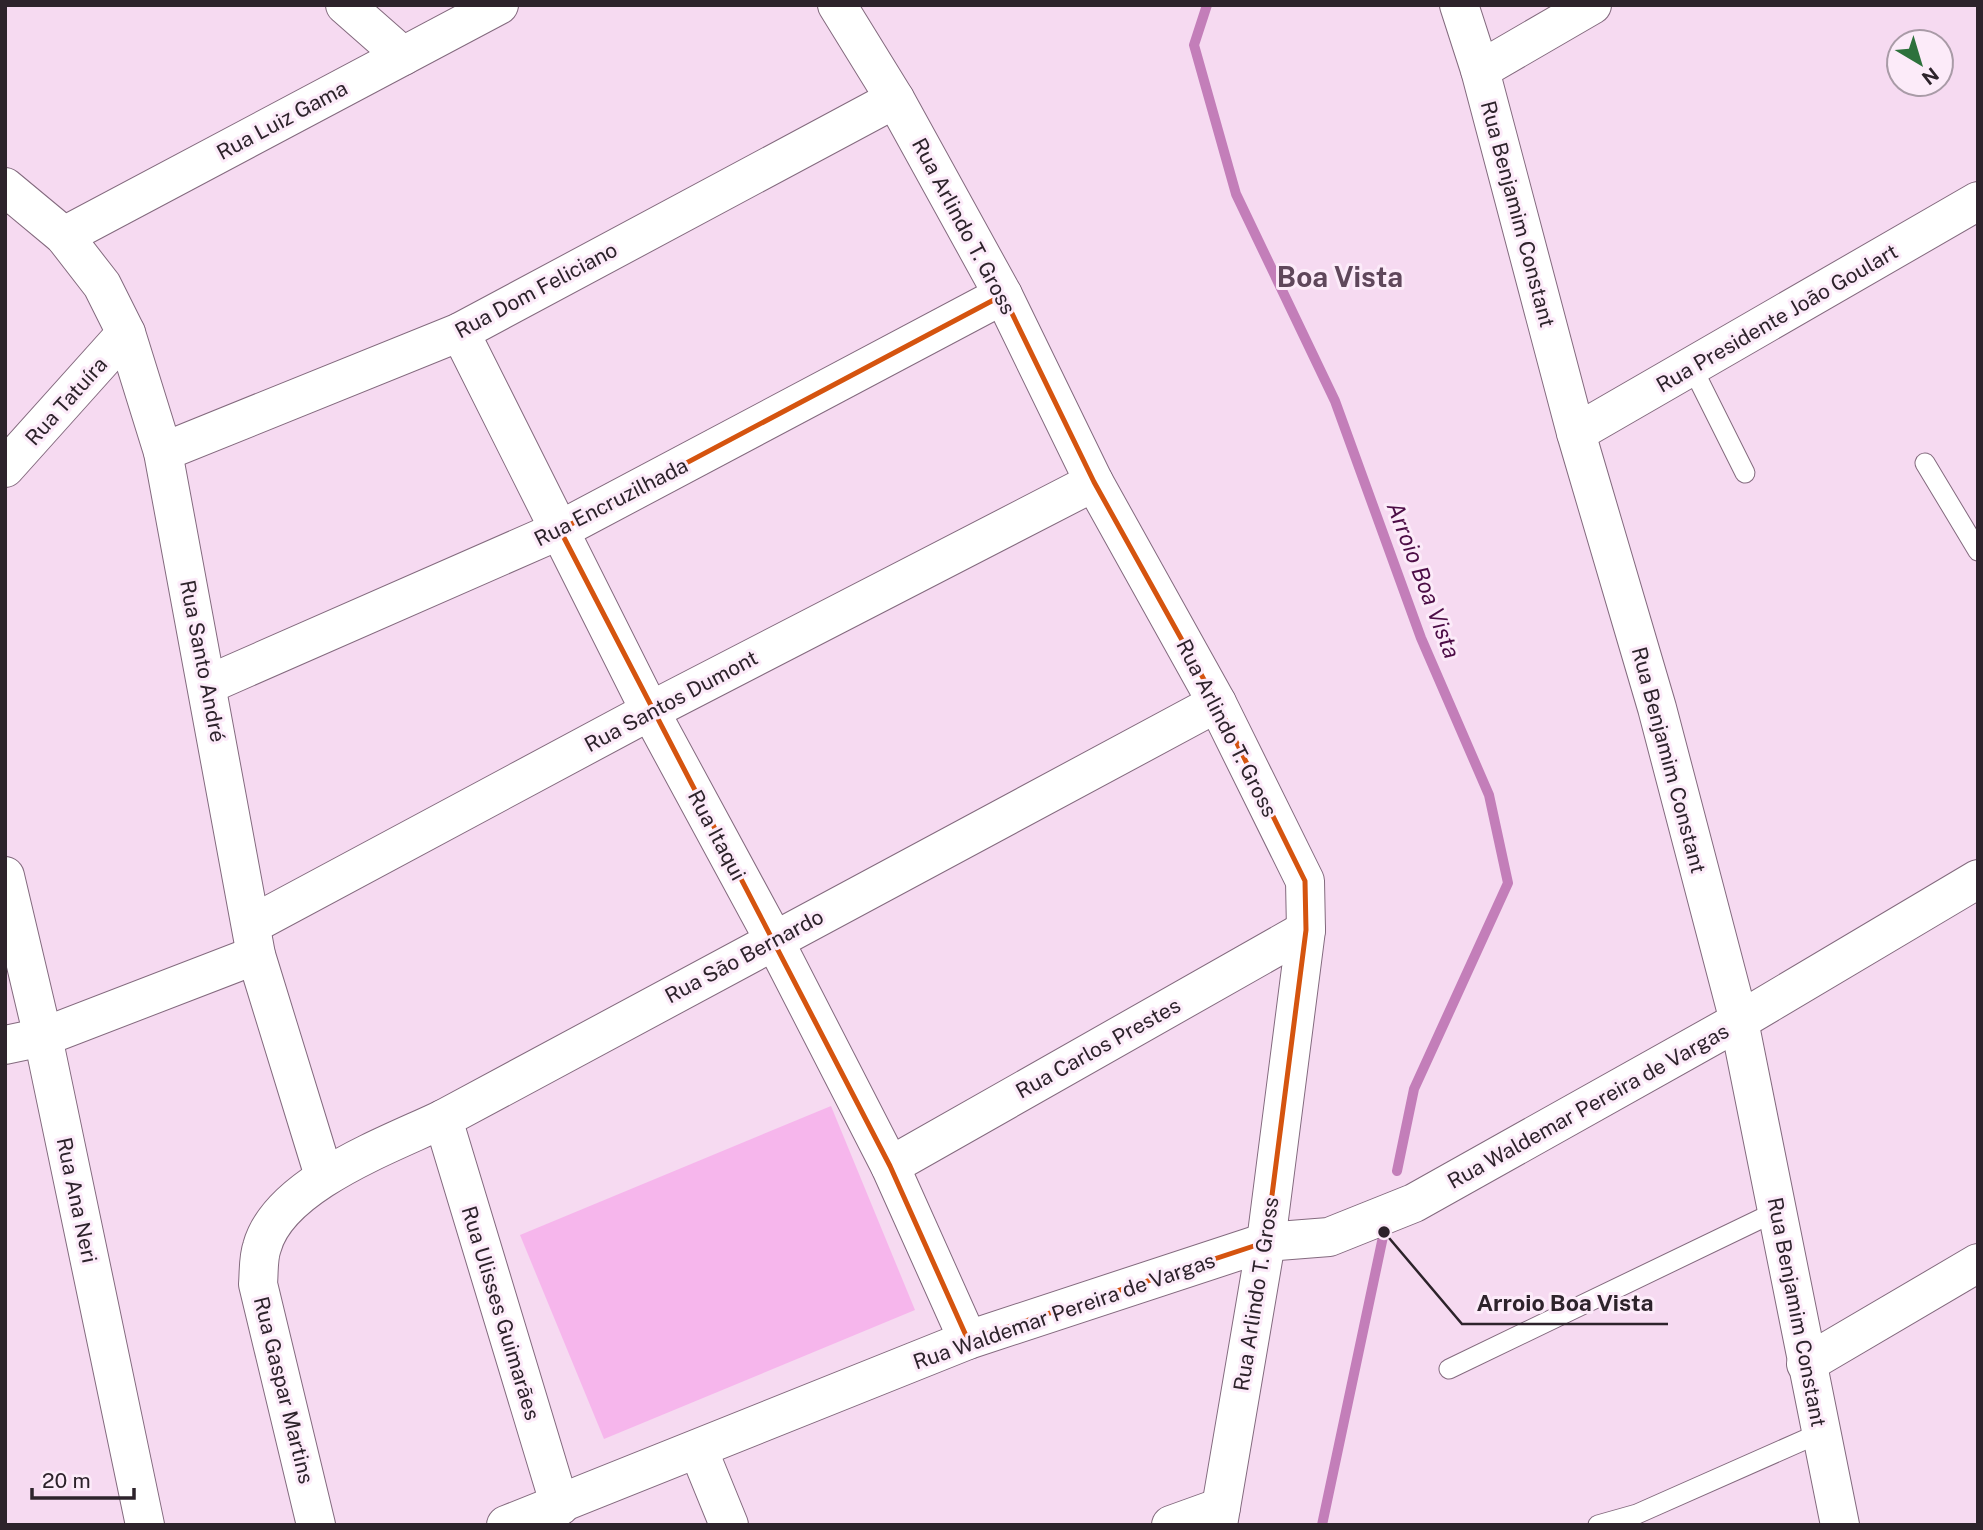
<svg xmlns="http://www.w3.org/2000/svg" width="1983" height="1530" viewBox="0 0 1983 1530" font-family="'Public Sans',sans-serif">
  <rect width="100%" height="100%" fill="#f6daf1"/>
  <path fill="#f6b6ec" d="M831 1106 915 1310 604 1439 520 1235Z"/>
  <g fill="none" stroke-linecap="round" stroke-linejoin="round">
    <g stroke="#c37eb9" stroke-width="10">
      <path d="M1207 5 1194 45 1236 194 1335 401 1421 638 1489 795 1508 883 1414 1089 1397 1171"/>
      <path d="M1322 1525 1384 1232"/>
    </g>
    <g stroke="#836a7e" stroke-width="21">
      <g id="lane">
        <path d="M1692 367 1745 473"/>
        <path d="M1925 463 1978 551"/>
        <path d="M1449 1369 1777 1211"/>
        <path d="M1598 1525 1637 1514 1820 1433"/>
      </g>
    </g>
    <g stroke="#836a7e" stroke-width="40">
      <g id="street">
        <path d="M345 5 403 56"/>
        <path d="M837 5 895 99 1003 295 1094 482 1217 703 1305 881 1306 930 1266 1242 1218 1525"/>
        <path d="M1480 70 1592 5"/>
        <path d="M5 187 64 236 102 285 126 333 163 452 256 955 324 1176"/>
        <path d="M64 236 499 5"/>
        <path d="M460 332 650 711 774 940 890 1166 968 1340"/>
        <path d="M1576 433 1978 201"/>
        <path d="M163 452 460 332 895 99"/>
        <path d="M5 468 126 333"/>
        <path d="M207 685 560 530 1003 295"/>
        <path d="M5 876 43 1037 145 1525"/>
        <path d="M251 925 650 711 1094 482"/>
        <path d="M5 1045 43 1037 256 955"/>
        <path d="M443 1119 560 1506"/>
        <path d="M890 1166 1306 930"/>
        <path d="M698 1449 729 1525"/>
        <path d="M316 1525 258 1284C259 1273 258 1258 262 1247 279 1184 389 1145 443 1119L1217 703"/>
        <path d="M506 1525 968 1340 1266 1242 1329 1237 1414 1203 1739 1021 1978 879"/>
        <path d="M1171 1525 1221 1507"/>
      </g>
    </g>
    <g stroke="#836a7e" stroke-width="40">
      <g id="secondary">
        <path d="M1459 5 1480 70 1576 433 1657 708 1739 1021 1840 1525"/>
        <path d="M1806 1364 1978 1263"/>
      </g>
    </g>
    <use href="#lane" stroke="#fff" stroke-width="19"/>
    <use href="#street" stroke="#fff" stroke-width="38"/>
    <use href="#secondary" stroke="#fff" stroke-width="38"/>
  </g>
  <path fill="none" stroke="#d5540f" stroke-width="5" stroke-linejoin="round" d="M1003 295 1094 482 1217 703 1305 881 1306 930 1266 1242 968 1340 890 1166 560 530Z"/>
  <g text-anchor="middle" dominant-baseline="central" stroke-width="6" stroke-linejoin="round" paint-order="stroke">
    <g font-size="21" fill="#2d232b" stroke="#fcebf9">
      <text transform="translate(282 120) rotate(-28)">Rua Luiz Gama</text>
      <text transform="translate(1518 214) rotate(75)">Rua Benjamim Constant</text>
      <text transform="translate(964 226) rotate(62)">Rua Arlindo T. Gross</text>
      <text transform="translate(536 290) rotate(-28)">Rua Dom Feliciano</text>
      <text transform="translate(1777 318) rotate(-30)">Rua Presidente João Goulart</text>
      <text transform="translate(66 401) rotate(-48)">Rua Tatuíra</text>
      <text transform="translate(611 502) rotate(-27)">Rua Encruzilhada</text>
      <text transform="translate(203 661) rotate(79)">Rua Santo André</text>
      <text transform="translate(671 701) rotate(-28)">Rua Santos Dumont</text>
      <text transform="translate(1227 728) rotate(63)">Rua Arlindo T. Gross</text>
      <text transform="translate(1669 760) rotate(75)">Rua Benjamim Constant</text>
      <text transform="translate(717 835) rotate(62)">Rua Itaqui</text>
      <text transform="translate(744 956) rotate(-28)">Rua São Bernardo</text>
      <text transform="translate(1098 1048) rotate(-29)">Rua Carlos Prestes</text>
      <text transform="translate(1588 1106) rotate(-29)">Rua Waldemar Pereira de Vargas</text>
      <text transform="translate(77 1200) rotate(78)">Rua Ana Neri</text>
      <text transform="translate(1256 1294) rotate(-81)">Rua Arlindo T. Gross</text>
      <text transform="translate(1064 1311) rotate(-19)">Rua Waldemar Pereira de Vargas</text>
      <text transform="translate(1797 1312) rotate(79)">Rua Benjamim Constant</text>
      <text transform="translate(501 1313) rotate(73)">Rua Ulisses Guimarães</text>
      <text transform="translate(284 1390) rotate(76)">Rua Gaspar Martins</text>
    </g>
    <g font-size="23" font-style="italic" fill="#4c0d46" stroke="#fcebf9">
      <text transform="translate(1424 580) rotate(69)">Arroio Boa Vista</text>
    </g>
    <g font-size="28" font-weight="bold" fill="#5f475b" stroke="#fcebf9">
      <text x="1340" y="276">Boa Vista</text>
    </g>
  </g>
  <path fill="none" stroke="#2d232b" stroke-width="2.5" d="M1384 1232L1462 1324H1668"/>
  <circle fill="#2d232b" stroke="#fcebf9" stroke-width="2.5" cx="1384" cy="1232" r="7"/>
  <g font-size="23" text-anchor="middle" font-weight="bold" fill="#2d232b" stroke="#fcebf9" stroke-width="6" stroke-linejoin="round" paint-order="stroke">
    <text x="1565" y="1311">Arroio Boa Vista</text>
  </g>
  <rect width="1983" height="1530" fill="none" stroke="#2d232b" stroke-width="14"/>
  <g transform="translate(1920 63) rotate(142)"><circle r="33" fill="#fcebf9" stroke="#a99ba7" stroke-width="2"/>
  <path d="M0-5L12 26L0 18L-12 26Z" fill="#2d713c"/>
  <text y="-10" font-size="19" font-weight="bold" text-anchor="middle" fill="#2d232b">N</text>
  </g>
  <path d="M32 1488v10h102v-10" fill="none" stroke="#2d232b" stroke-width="3.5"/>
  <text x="42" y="1488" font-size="21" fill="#2d232b" stroke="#fcebf9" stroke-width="5" paint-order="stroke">20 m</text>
</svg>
